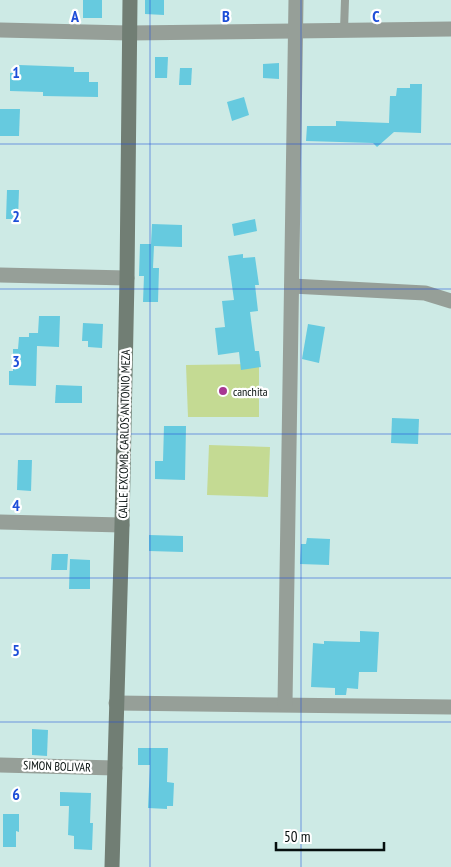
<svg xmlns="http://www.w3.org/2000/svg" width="451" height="867" viewBox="0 0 451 867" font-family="'PT Sans Narrow',sans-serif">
  <rect width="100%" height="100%" fill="#cdeae5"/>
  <g fill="#c4da93">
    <path d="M259 364V417H188L186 365Z"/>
    <path d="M209 445 270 447 268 497 207 495Z"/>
  </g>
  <g fill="#66cadf">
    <rect x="83" y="0" width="19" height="18"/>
    <path d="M145 0H164V15L145 14Z"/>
    <path d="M155 57H168L167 78H155Z"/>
    <path d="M279 63V79L263 78V64Z"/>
    <path d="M19 65 74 67V72H89V82H98V97L43 96V92L10 91V73H19Z"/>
    <path d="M180 68H192L191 85H179Z"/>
    <path d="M410 84H422L421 133 394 132 377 147 373 143 306 141 307 126H336V121L389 123 390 96H396L397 88H410Z"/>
    <path d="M244 97 249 115 232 121 227 102Z"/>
    <path d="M0 109H20L19 136H0Z"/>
    <path d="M7 190H19L18 219H6Z"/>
    <path d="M255 219 257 231 234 236 232 224Z"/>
    <path d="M152 224 182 225V247L154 246 153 268H159L158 302H143L144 276H139L140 244H151Z"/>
    <path d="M243 254V258L255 257 259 285H255L258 311 250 312 255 351H259L261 367 241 370 239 352 218 355 215 328 225 327 222 301 234 300 228 256Z"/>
    <path d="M39 316H60L59 347 37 346 36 386 9 385V371H13V349H18L19 337H29V333H38Z"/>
    <path d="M83 323 103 324 102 348 88 347V341H82Z"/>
    <path d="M308 324 325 327 319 363 302 359Z"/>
    <path d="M56 385 82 386V403H55Z"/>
    <path d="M392 418 419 419 418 444 391 443Z"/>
    <path d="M164 426H186L185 480 155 479V461H163Z"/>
    <path d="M18 460H32L31 491 17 490Z"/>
    <path d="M149 535 183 536V552L149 551Z"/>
    <path d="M307 538 330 539 329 565 300 564 301 544H306Z"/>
    <path d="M52 554H68L67 570H51Z"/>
    <path d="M70 559 90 560V589H69Z"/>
    <path d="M360 631 379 632 377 672H359L358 689 347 688 346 695H335V688L311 687 313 643 324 644V641L360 642Z"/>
    <path d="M32 729 48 730 47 756 32 755Z"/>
    <path d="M138 748H168L167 782 174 783 173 806H167V809L148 808 150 765H138Z"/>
    <path d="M60 792 91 793 90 823H93L92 850 74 849V836L68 835 69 806H60Z"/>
    <path d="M3 814H19V832L16 831V847H3Z"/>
  </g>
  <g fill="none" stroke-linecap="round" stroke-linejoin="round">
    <path stroke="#969f98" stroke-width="8" d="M344 30 345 0"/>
    <g stroke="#969f98" stroke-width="15">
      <path d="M0 30 129 33 451 29"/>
      <path d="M0 275 127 278"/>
      <path d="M292 286 425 293 451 301"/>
      <path d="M0 522 122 525"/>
      <path d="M116 703 451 707"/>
      <path d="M285 704 296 0"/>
      <path d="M0 765 115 768"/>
    </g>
    <path stroke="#717e74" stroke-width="15" d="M112 867 122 525 127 278 130 0"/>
  </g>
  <path fill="none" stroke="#1d4ed8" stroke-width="1" stroke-opacity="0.55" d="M150 0V867M301 0V867M0 144H451M0 289H451M0 434H451M0 578H451M0 722H451"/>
  <circle fill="#a73692" stroke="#fff" stroke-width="2" cx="223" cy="391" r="5"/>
  <g text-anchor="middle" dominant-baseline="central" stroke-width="4.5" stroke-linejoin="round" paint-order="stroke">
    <g font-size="12" fill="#060f0e" stroke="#fff" text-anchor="start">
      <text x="233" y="391">canchita</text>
    </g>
    <g font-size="12" fill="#060f0e" stroke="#fff">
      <text transform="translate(124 434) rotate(-89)">CALLE EXCOMB. CARLOS ANTONIO MEZA</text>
      <text transform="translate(57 766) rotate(2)">SIMON BOLIVAR</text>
    </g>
  </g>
  <g font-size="16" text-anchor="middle" font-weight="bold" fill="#1d4ed8" stroke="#fff" stroke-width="4.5" stroke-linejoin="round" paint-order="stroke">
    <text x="75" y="22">A</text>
    <text x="226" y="22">B</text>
    <text x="376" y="22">C</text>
    <text x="16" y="78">1</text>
    <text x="16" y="222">2</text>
    <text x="16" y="367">3</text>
    <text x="16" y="511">4</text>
    <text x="16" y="656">5</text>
    <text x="16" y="800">6</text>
  </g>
  <path d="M276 842v8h108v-8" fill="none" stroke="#060f0e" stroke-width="2.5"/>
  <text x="284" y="842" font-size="15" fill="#060f0e" stroke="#ffffff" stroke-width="4" paint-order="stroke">50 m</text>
</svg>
